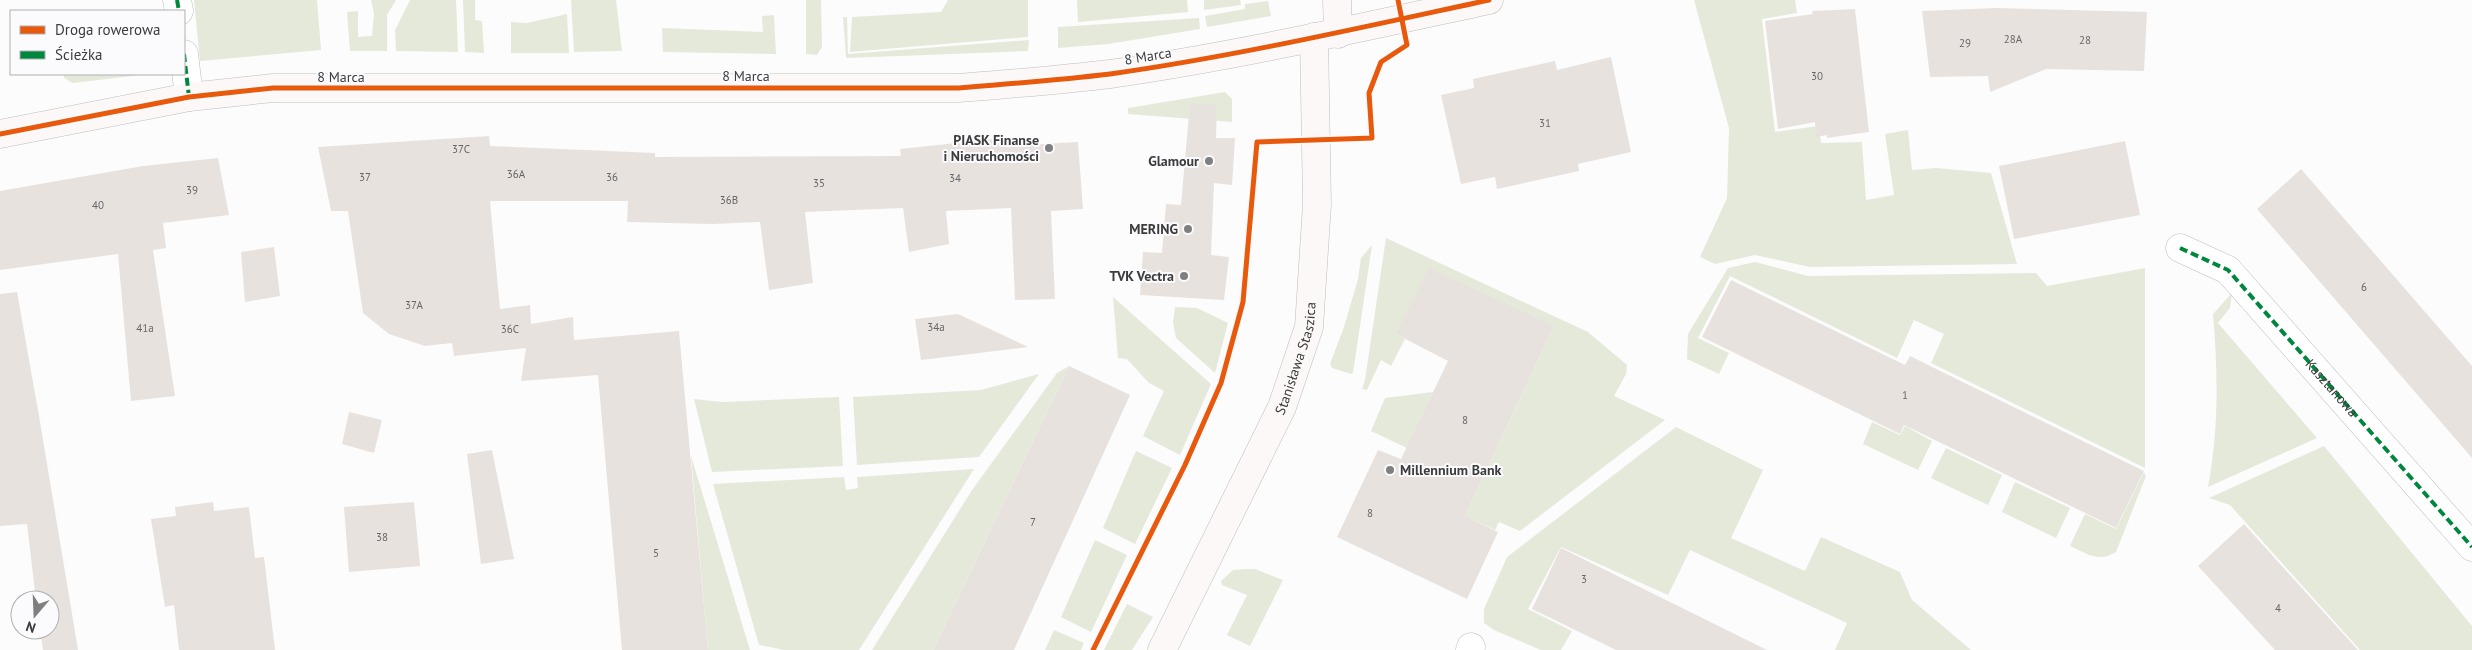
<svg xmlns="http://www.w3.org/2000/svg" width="2472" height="650" viewBox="0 0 2472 650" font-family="'PT Sans',sans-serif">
  <rect width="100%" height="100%" fill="#fcfcfd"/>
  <g fill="#e5e9da">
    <path d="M194 0H317L321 50 200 61Z"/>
    <path d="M371 0H396L387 15V51H350L347 12 358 11V37L372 36 374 14Z"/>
    <path d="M410 0H456L458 52 396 51 395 30Z"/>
    <path d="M463 0H475V20L482 21 484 53 465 52Z"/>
    <path d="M571 0H616L622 51 574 52Z"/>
    <path d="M806 0H821L822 47 817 55 806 54Z"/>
    <path d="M948 0H1028V37L850 52 852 17 941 12Z"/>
    <path d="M1077 0H1187L1188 12 1078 22Z"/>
    <path d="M1204 0H1240L1241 5 1204 10Z"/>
    <path d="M1694 0H1795L1797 13 1762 19 1775 132 1819 126 1821 143 1862 142 1866 200 1894 195 1885 134 1908 130 1912 170 1936 168 1991 173 2017 264 1810 267 1755 255 1715 264 1700 257 1727 198 1729 128Z"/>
    <path d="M1268 1 1271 16 1207 27 1205 16 1245 9V4Z"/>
    <path d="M567 14 569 53H511V22L527 23Z"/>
    <path d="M774 15 776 54 663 52 662 28 763 32 762 16Z"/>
    <path d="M843 17H847L848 54 1029 40 1028 51 846 58Z"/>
    <path d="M1199 18 1200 29 1108 44 1058 48V27Z"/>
    <path d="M64 74H149L73 83 64 78Z"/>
    <path d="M1225 92 1232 99V122L1128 114V108Z"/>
    <path d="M1386 238 1588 332 1627 365 1626 374 1614 396 1665 420 1520 531 1499 522 1495 530 1465 516 1554 326 1396 334 1405 339 1391 366 1381 360 1367 390 1362 389 1365 380Z"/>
    <path d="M1372 245 1353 373 1351 374 1332 368 1330 364 1344 327 1358 279 1361 258Z"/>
    <path d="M1755 262 1808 276 2036 273 2047 286 2145 268V468L1931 363 1944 334 1914 320 1897 358 1730 276 1698 338 1729 353 1719 374 1687 359 1688 334 1728 268Z"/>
    <path d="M2232 293 2230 308 2218 323 2317 438 2208 487C2219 429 2218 373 2213 314Z"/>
    <path d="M1113 297 1211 384 1180 455 1143 436 1164 391 1149 383 1127 359 1118 358Z"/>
    <path d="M1175 307 1197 308 1228 323 1215 373 1176 338 1173 322Z"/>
    <path d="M1069 366 933 650H872L972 490 1057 373Z"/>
    <path d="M1039 374 979 457 857 465 853 397 981 390Z"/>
    <path d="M1433 392 1407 448 1371 431 1385 398Z"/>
    <path d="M839 397 843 466 712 472 694 399 722 402Z"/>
    <path d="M1872 422 1900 435 1905 426 1932 441 1918 470 1863 444Z"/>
    <path d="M1676 427 1763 470 1731 538 1805 571 1821 537 1900 572 1912 600 1971 650H1835L1847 623 1690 550 1668 595 1561 547 1528 609 1572 631 1561 650H1541L1494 630 1484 623V609L1507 557Z"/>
    <path d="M2324 446 2472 626V650H2360L2230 505 2209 498Z"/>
    <path d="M1946 448 2002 475 1988 505 1931 478Z"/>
    <path d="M1136 451 1172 468 1135 544 1103 528Z"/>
    <path d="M691 456 750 650H708Z"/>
    <path d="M974 469 859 650H784L759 645 713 484 844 477 846 490 858 488 857 477Z"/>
    <path d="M2144 472 2146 476 2116 552C2098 563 2088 554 2070 546L2085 514 2116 529Z"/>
    <path d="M2015 482 2070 508 2056 538 2002 512Z"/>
    <path d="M1095 540 1127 555 1091 632 1061 617Z"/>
    <path d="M1245 569H1255L1283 580 1250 646 1227 635 1247 595 1222 585 1221 581 1233 570Z"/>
    <path d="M1127 604 1153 617 1132 650H1104Z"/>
    <path d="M1054 630 1084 643 1081 650H1045Z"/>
  </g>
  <g fill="#e8e2df">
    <path d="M1997 8 2147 12 2144 71 2046 69 1990 92 1988 76 1930 77 1922 11Z"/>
    <path d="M1855 9 1869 132 1827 138V135L1816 137 1815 122 1778 129 1765 21 1813 14 1812 11Z"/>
    <path d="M1611 57 1631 152 1578 164 1579 171 1497 189 1495 177 1461 184 1441 95 1474 88 1473 79 1555 61 1557 70Z"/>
    <path d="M1190 103 1217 105 1216 138H1235L1232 185 1214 183 1211 255 1229 257 1224 300 1140 295 1143 252 1162 253 1166 204 1181 205Z"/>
    <path d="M489 136 490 146 655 153V157L901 156 900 149 1004 138 1005 146 1078 142 1083 209 1051 211 1055 299 1015 300 1011 208 946 211 949 244 909 252 903 208 805 212 813 283 769 290 760 222 712 224 627 222 628 201H490L500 309 530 305 531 324 573 317 574 340 679 331 708 650H622L598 375 521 381 526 348 454 356 452 343 425 346 389 334 363 313 348 211H331L318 147Z"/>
    <path d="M2125 141 2140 215 2014 239 1999 166Z"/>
    <path d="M218 158 229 215 163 223 166 248 153 250 175 396 131 401 118 254 0 270V191L143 166Z"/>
    <path d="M2301 169 2472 366V458L2257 209Z"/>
    <path d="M274 247 280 296 245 302 241 252Z"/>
    <path d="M1429 268 1554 326 1465 516 1498 532 1467 599 1337 537 1378 450 1401 459 1448 361 1396 334Z"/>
    <path d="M1731 280 1905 365 1910 356 2144 471 2116 528 1904 425 1900 434 1702 337Z"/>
    <path d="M17 292 39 416 78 650H43L40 630H50V600H36L27 524 0 526V294Z"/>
    <path d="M958 314 1028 347 921 360 915 319Z"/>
    <path d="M1069 366 1130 395 1014 650H933Z"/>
    <path d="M349 412 382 420 374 453 342 444Z"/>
    <path d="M492 450 514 559 481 564 467 454Z"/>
    <path d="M213 502 214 511 249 507 255 558 264 557 275 650H179L174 605 165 607 151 519 176 516 175 507Z"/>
    <path d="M414 502 420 566 349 572 344 507Z"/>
    <path d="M2244 524 2358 650H2275L2198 566Z"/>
    <path d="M1561 548 1767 650H1616L1532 609Z"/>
  </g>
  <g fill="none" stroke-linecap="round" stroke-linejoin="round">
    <g stroke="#bebebf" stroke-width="29">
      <g id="street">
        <path d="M177 0 179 11"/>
        <path d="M184 54 189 97"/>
        <path id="s1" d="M2180 248 2228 270 2472 547"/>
        <path d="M1470 650 1471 647"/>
      </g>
    </g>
    <g stroke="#bebebf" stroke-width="29">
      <g id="secondary">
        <path d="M1337 0 1338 34"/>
        <path d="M0 134 189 97 273 88H959C1009 84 1060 80 1110 74 1237 56 1363 27 1489 0"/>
        <path id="s2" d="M1162 650 1282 407 1309 327 1317 204 1314 37"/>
      </g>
    </g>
    <use href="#street" stroke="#fff" stroke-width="28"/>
    <use href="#secondary" stroke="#fbf8f7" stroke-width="28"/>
    <g stroke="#00873e" stroke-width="4" stroke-dasharray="8 4" stroke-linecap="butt">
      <path d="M177 0 179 11"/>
      <path d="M184 54 189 97"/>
      <path d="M2180 248 2228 270 2472 547"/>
    </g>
    <g stroke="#fbfbfe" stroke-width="8">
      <g id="cycleway">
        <path d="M0 134 189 97 273 88H959C1009 84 1060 80 1110 74 1237 56 1363 27 1489 0"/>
        <path d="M1093 650 1185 465 1221 383 1243 302 1257 142 1372 138 1369 93 1381 62 1407 45 1398 0"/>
      </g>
    </g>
    <use href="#cycleway" stroke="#e8590c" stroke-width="5"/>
  </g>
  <g fill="#7f7f80" stroke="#fbfbfe" stroke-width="2">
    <circle cx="1049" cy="148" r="5"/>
    <circle cx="1209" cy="161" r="5"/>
    <circle cx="1188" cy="229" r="5"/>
    <circle cx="1184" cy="276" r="5"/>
    <circle cx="1390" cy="470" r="5"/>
  </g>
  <g text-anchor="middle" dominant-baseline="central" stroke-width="4" stroke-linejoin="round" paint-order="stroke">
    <g font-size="11" fill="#676666">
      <text x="2013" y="39">28A</text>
      <text x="2085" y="40">28</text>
      <text x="1965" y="43">29</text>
      <text x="1817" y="76">30</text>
      <text x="1545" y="123">31</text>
      <text x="461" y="149">37C</text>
      <text x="516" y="174">36A</text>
      <text x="365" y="177">37</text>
      <text x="612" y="177">36</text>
      <text x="955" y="178">34</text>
      <text x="819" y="183">35</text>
      <text x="192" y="190">39</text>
      <text x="729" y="200">36B</text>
      <text x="98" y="205">40</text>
      <text x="2364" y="287">6</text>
      <text x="414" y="305">37A</text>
      <text x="936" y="327">34a</text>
      <text x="145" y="328">41a</text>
      <text x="510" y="329">36C</text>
      <text x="1905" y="395">1</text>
      <text x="1465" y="420">8</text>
      <text x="1370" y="513">8</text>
      <text x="1033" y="522">7</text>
      <text x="382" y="537">38</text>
      <text x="656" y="553">5</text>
      <text x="1584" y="579">3</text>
      <text x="2278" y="608">4</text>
    </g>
    <g font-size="14" fill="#3c3c3d" stroke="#fbfbfe">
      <text transform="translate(1148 56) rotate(-9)">8 Marca</text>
      <text x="746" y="76">8 Marca</text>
      <text x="341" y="77">8 Marca</text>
      <text stroke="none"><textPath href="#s2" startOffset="322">Stanisława Staszica</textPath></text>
      <text stroke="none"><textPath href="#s1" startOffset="210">Kasztanowa</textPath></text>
    </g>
    <g font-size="14" font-weight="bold" fill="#3c3c3d" stroke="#fbfbfe" text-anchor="end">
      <text x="1039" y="140">PIASK Finanse<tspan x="1039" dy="16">i Nieruchomości</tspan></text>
      <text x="1199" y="161">Glamour</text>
      <text x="1178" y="229">MERING</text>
      <text x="1174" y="276">TVK Vectra</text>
      <text x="1400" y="470" text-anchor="start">Millennium Bank</text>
    </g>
  </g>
  <rect x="10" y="10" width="175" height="65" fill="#fbfbfe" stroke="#afafb1"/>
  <rect x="20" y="26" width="25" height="8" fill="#e8590c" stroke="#afafb1"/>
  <text x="55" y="35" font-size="15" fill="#3c3c3d">Droga rowerowa</text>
  <rect x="20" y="51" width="25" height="8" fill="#00873e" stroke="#afafb1"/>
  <text x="55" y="60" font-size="15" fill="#3c3c3d">Ścieżka</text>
  <g transform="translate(35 615) rotate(199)"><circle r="24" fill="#fbfbfe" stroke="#afafb1"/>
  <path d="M0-4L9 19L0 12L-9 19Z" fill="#7f7f80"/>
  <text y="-8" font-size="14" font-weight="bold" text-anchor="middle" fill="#3c3c3d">N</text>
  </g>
</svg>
